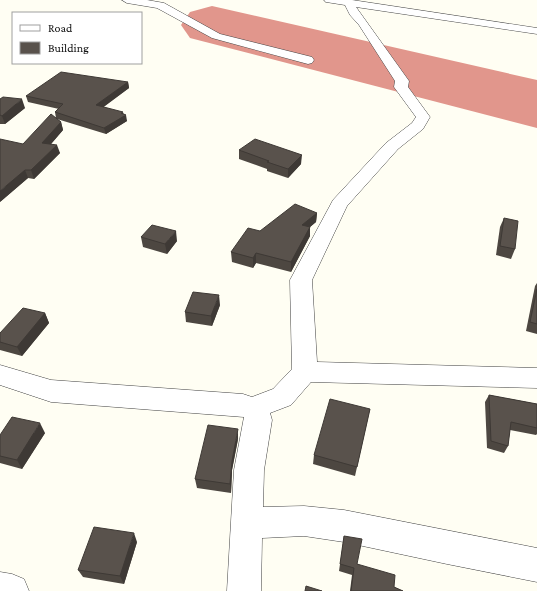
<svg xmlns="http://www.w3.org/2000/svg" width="537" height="591" viewBox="0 0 537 591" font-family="'Crimson Pro',serif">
  <rect width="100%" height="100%" fill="#fffef3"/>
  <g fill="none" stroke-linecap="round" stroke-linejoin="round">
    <path fill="#e1968c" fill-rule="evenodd" d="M212 6 537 80V128L190 38 181 25 190 12Z"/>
    <g stroke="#434343" stroke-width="1">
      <g id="minor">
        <path d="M122 0H147L164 3 220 34 312 57 314 60 312 63 308 64 212 38 157 8 127 3Z"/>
        <path d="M324 0H352L537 28V34L356 7 409 81 408 87 430 117 423 129 398 149 347 206 312 280 317 362 537 368V388L311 382 291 405 270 413 272 420 264 470 263 507 304 506 344 510 537 548V582L447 564 344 542 304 536 262 538 261 591H227L234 470 244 417 51 402 0 385V365L51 380 243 394 252 397 273 389 292 369 290 280 333 200 386 143 412 123 416 117 394 87 395 81 359 25 350 15 345 5 326 2Z"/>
        <path d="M0 572 12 574 24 579 29 591H0Z"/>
      </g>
    </g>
    <use href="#minor" fill="#fff" fill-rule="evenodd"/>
  </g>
  <g fill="#4d4741">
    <path d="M128 82 129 88 103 107 123 114 127 121 106 134 57 119 61 122 63 130 51 144 60 153 34 179 28 178 0 202 23 144 56 118 55 112 59 109 28 102 26 96Z"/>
    <path d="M0 99 25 108 5 124H0Z"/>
    <path d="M239 150 301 164 288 178 267 171V169L239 159Z"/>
    <path d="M317 213 316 222 310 227V236L291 272 256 263 253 268 232 262 231 252Z"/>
    <path d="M504 218 515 249 511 259 496 255 500 227Z"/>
    <path d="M141 237 177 241 167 254 143 247Z"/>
    <path d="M537 283V334L526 331 535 286Z"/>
    <path d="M220 305 212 326 186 322 185 312Z"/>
    <path d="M45 313 49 323 22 356 0 350V333Z"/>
    <path d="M489 395 537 404V434L536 435 510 430 508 446 504 453 487 448 485 402Z"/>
    <path d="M370 409 355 476 313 464 314 455Z"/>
    <path d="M45 433 22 469 0 463V435Z"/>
    <path d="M238 439 232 470 231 493 197 488 195 479Z"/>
    <path d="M344 536 357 564 394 587 403 591H350L352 575 339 571Z"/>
    <path d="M137 542 124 584 83 577 78 570Z"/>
  </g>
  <g fill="#3e3935">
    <path d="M128 82 129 88 97 112 96 105Z"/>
    <path d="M22 99 25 108 5 124 2 116Z"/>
    <path d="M123 112 124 116 126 115 127 121 106 134 104 128Z"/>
    <path d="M61 122 63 130 45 151 42 143Z"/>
    <path d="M57 145 60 153 34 179 31 170Z"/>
    <path d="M302 155 301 164 288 178V169Z"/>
    <path d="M25 170 28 178 0 202V191Z"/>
    <path d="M317 213 316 222 310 227V236L291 272V262L302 225Z"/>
    <path d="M176 231 177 241 167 254 165 244Z"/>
    <path d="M256 253V263L253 268V258Z"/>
    <path d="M219 295 220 305 212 326 211 316Z"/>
    <path d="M45 313 49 323 22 356 17 347Z"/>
    <path d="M40 423 45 433 22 469 17 460Z"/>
    <path d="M238 429V439L232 470 231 493 230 484 232 461Z"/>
    <path d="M134 533 137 542 124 584 120 576Z"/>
  </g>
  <g fill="#59524c" stroke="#3e3935">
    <path d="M61 72 128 82 96 105 123 112 121 113 126 115 104 128 55 112 63 104 26 96Z"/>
    <path d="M3 97 22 99 2 116 0 115V99Z"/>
    <path d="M51 114 61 122 42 143 57 145 31 170H25L0 191V139L23 144Z"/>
    <path d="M255 139 302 155 288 169 267 162 269 161 239 150Z"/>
    <path d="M295 204 317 213 302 225 310 227 291 262 256 253 253 258 231 252 248 228 260 231Z"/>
    <path d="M504 218 518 221 515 249 500 246Z"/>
    <path d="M152 225 176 231 165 244 141 237Z"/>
    <path d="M537 289V324L530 322Z"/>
    <path d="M193 292 219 295 211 316 185 312Z"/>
    <path d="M23 308 45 313 17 347 0 342V333Z"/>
    <path d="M489 395 537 404V428L511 422 508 446 491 441Z"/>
    <path d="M330 399 370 409 357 467 314 455Z"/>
    <path d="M12 417 40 423 17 460 0 456V435Z"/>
    <path d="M208 425 238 429 232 461 230 484 195 479Z"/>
    <path d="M94 527 134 533 120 576 78 570Z"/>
    <path d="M344 536 362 539 357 564 395 575 394 587 403 591H351L354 568 340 564Z"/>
    <path d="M306 586 322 591H305Z"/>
  </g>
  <rect x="12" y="12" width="130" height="52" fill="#ffffff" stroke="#9f9f9f"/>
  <rect x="20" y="25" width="20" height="6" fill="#ffffff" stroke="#9f9f9f"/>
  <text x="48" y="32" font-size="12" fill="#101010">Road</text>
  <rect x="20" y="42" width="20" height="12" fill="#59524c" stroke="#9f9f9f"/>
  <text x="48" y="52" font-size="12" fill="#101010">Building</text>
</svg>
